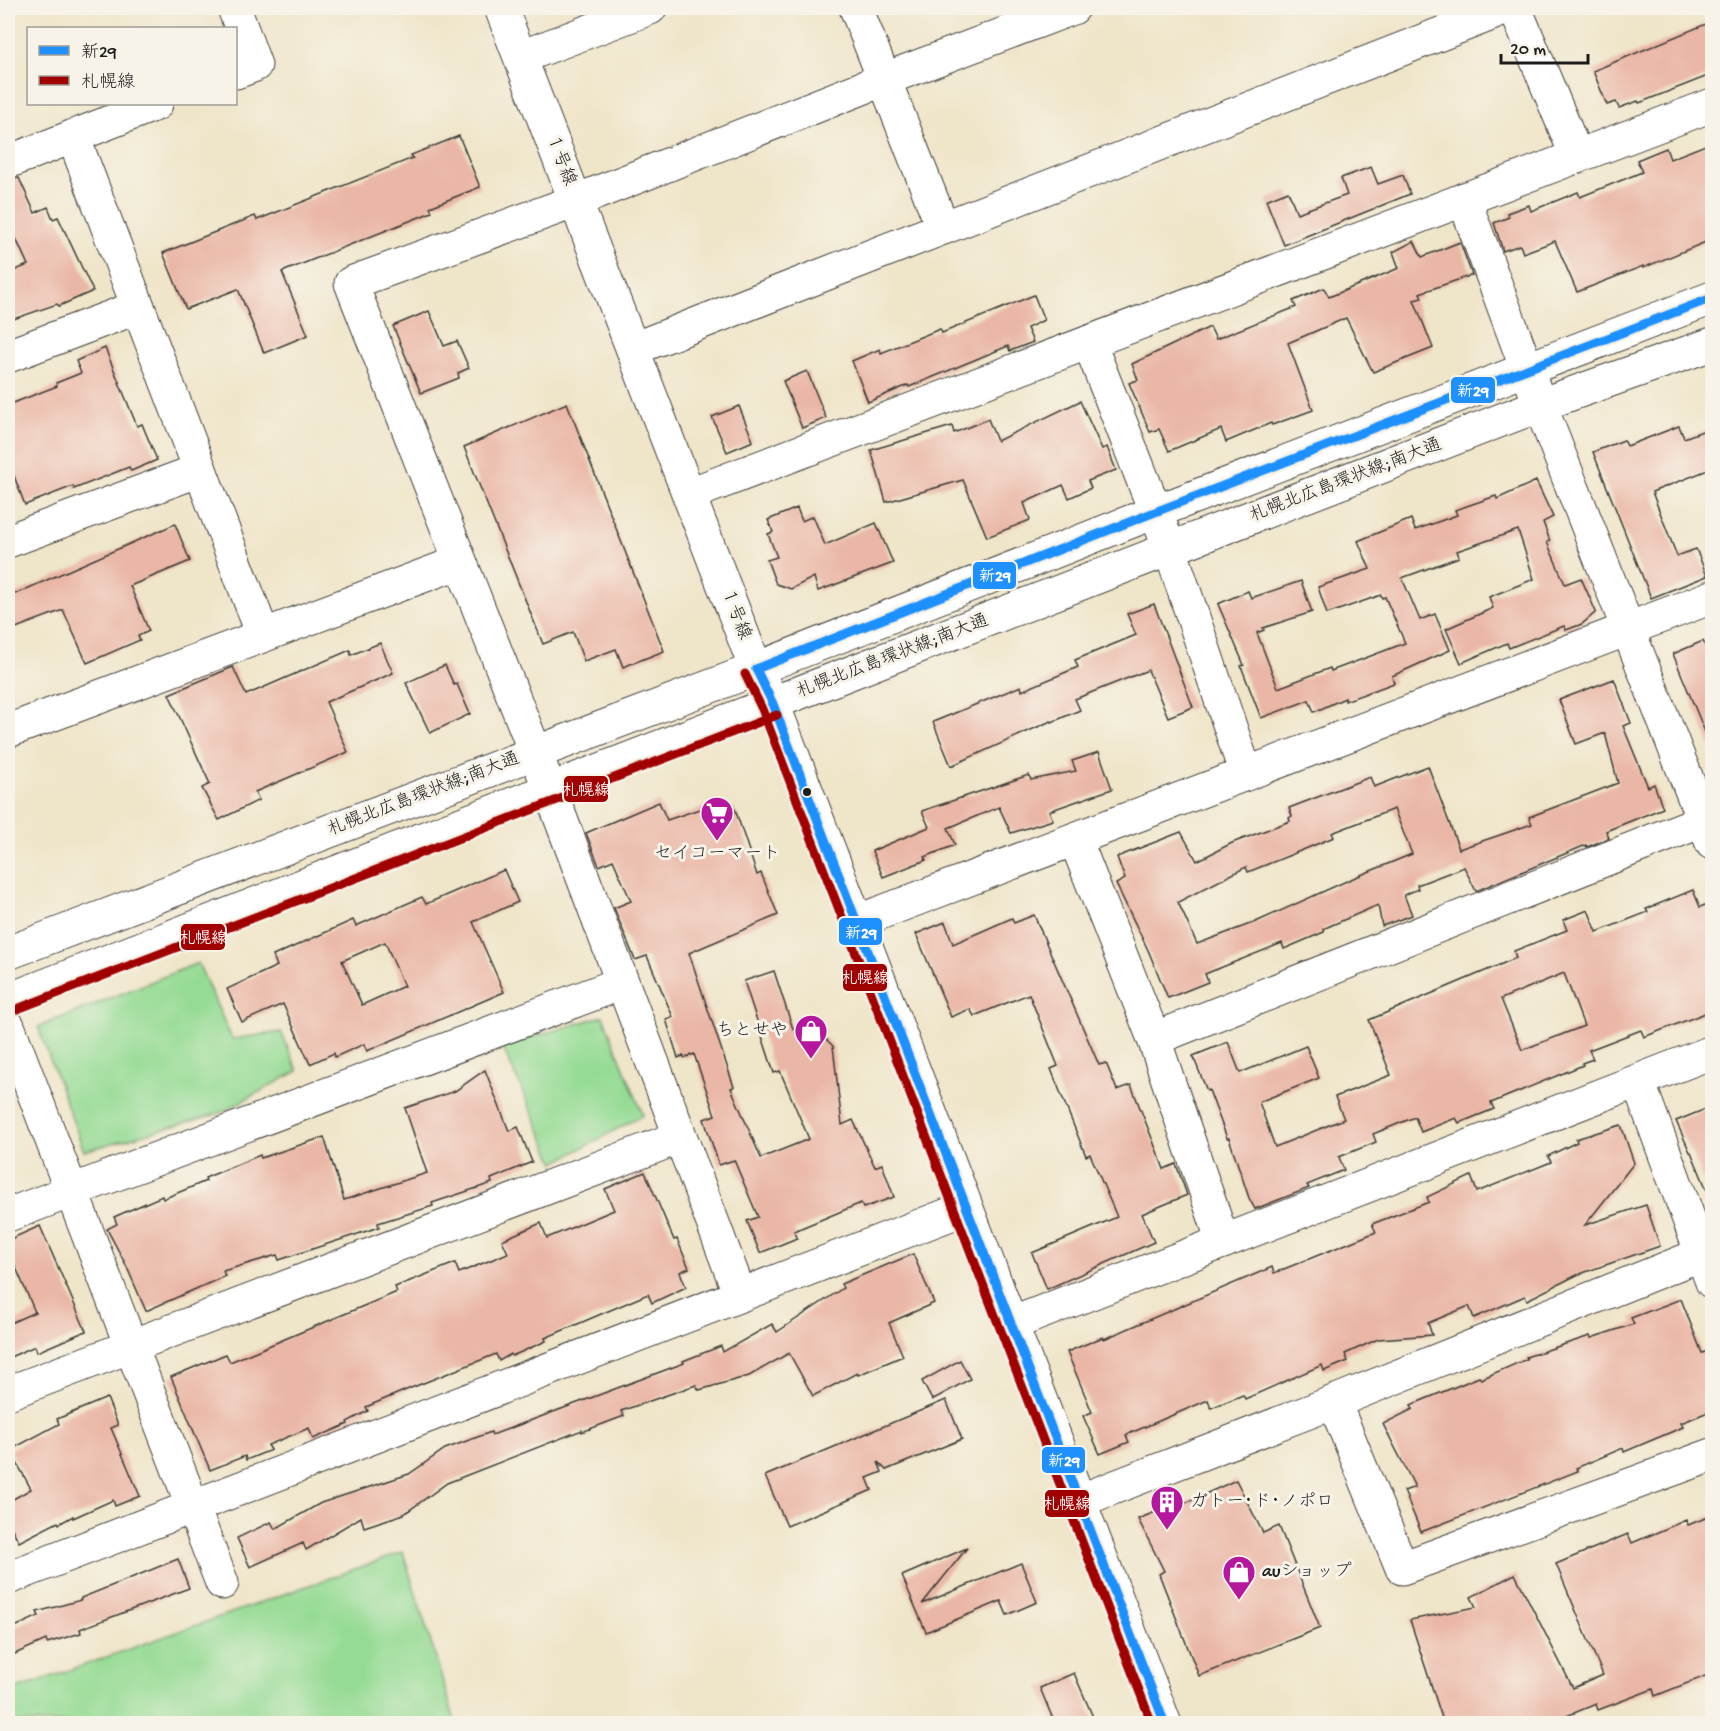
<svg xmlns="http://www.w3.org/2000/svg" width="1720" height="1731" viewBox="0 0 1720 1731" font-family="'Gochi Hand','Klee One',sans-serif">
  <rect width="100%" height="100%" fill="#f7f3e8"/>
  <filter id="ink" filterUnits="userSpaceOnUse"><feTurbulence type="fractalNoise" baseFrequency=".0167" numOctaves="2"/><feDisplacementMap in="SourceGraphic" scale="12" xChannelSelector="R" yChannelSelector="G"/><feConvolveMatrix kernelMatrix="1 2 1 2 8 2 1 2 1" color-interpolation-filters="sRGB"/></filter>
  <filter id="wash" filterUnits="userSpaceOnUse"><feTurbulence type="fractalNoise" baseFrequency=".008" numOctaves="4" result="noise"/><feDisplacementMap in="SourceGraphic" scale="24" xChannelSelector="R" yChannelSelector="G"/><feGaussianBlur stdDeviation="1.35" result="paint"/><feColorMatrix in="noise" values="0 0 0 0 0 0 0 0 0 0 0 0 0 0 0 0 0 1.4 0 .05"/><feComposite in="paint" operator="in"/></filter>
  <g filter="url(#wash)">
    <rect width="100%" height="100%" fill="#efe5c9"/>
    <g fill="#95db94" stroke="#587c58" stroke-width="1.5">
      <path d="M198 963 232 1039 281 1032 298 1071 220 1113 84 1151 38 1027Z"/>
      <path d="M603 1016 643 1115 555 1163 502 1046Z"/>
      <path d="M403 1552 455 1721 450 1723H8V1692Z"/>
    </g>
    <g id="blocks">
      <g fill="#eab6a5" fill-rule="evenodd">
        <path d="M1713 21V74L1639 103 1638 101 1619 108 1616 102 1607 105 1593 71Z"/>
        <path d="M459 136 480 187 430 207 432 212 282 272 308 335 264 353 238 289 186 309 163 253 255 216 257 220 413 158 411 155Z"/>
        <path d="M1713 142V239L1643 268V266L1577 292 1555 241 1523 253 1520 245 1503 251 1494 223 1509 217 1507 213 1529 205 1531 211 1578 192 1580 197 1642 172 1637 160 1666 148 1670 159Z"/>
        <path d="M1371 167 1378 184 1403 175 1410 194 1284 245 1266 200 1288 191 1297 213 1347 195 1341 178Z"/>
        <path d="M19 178 35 213 48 207 53 219 58 217 93 291 59 306 57 304 8 321V273L28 265 8 221V180Z"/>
        <path d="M1414 241 1422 257 1460 242 1472 275 1420 293 1422 298 1414 300 1433 348 1373 372 1346 318 1288 343 1313 410 1272 425 1271 423 1226 442 1221 429 1169 451 1159 429 1150 432 1129 383 1138 380 1132 364 1210 327 1216 339 1296 307 1293 301 1324 288 1329 297 1399 268 1393 252Z"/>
        <path d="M1034 295 1044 320 1027 328 1033 342 1010 351 1008 346 909 387 908 385 868 402 852 361 880 349 881 353 940 329 942 333Z"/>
        <path d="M429 311 444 346 457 341 469 368 458 373 459 378 421 393 393 326Z"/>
        <path d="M105 348 137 426 142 424 157 460 131 471 129 467 74 489 73 486 25 505 8 460V405L57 386 56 383 81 373 76 361Z"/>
        <path d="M807 371 826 418 802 428 783 381Z"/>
        <path d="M1080 401 1102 449 1107 447 1116 470 1088 481 1091 488 1069 498 1063 485 1024 503 1030 520 987 537 963 480 886 502 871 450 952 426 954 433 988 419 997 441Z"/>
        <path d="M567 403 664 651 623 667 616 649 584 661 573 632 543 644 464 447Z"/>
        <path d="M739 406 753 441 727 452 712 417Z"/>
        <path d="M1679 426 1684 438 1713 427V468L1652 492 1677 556 1696 549 1707 576 1651 598 1593 452 1624 440 1627 446Z"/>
        <path d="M1536 481 1553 517 1543 522 1550 541 1547 542 1565 584 1581 578 1596 612 1582 624 1566 630 1564 626 1509 648 1507 643 1461 663 1446 629 1493 608 1489 597 1534 579 1518 530 1457 551 1459 557 1402 578 1420 620 1435 614 1450 650 1392 676 1394 683 1345 701V698L1314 712 1309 700 1261 718 1241 666 1244 665 1218 604 1248 591 1251 598 1301 581 1312 612 1263 628 1264 630 1257 633 1278 688 1330 668 1331 671 1405 643 1385 597 1382 598 1381 595 1327 614 1318 587 1370 569 1358 541 1411 519 1415 530 1457 515 1455 510 1496 496 1497 499Z"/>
        <path d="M797 508 802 521 813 516 825 545 876 523 893 563 818 591 814 577 791 589 776 584 767 560 777 557 768 534 773 532 768 520Z"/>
        <path d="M175 524 190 561 130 586 149 631 138 636 140 640 87 663 63 610 8 631V597Z"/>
        <path d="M1154 604 1193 707 1168 717 1148 670 1075 699 1080 710 1052 722 1051 721 951 766 933 722 1021 686 1022 691 1078 667 1075 660 1136 635 1127 614Z"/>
        <path d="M1703 641 1713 664 1712 749 1673 654Z"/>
        <path d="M380 643 393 673 326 702 348 752 255 792 259 800 219 820 202 788 210 784 169 694 233 667 246 695 350 650 351 655Z"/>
        <path d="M445 665 454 685 457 684 470 714 430 733 406 683Z"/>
        <path d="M1614 679 1631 723 1623 726 1648 787 1654 784 1663 808 1606 831 1609 838 1587 847 1586 845 1476 891 1464 867 1417 885 1418 889 1404 895 1412 915 1382 926 1378 905 1323 929 1324 932 1284 949 1282 943 1205 974 1208 982 1168 998 1148 950 1116 884 1125 879 1117 857 1181 832 1197 861 1232 843 1290 821 1289 818 1292 816 1289 808 1370 777 1374 787 1428 766 1459 849 1532 824 1529 817 1618 783 1605 733 1576 744 1559 700ZM1394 809 1412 854 1351 879 1258 921 1197 944 1178 902 1246 867 1248 872 1288 856 1334 837 1332 833Z"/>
        <path d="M1099 752 1112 789 1049 811 1053 820 1011 833 999 807 948 828 955 845 925 857 926 860 883 877 872 851 929 827 922 811 1029 775 1031 780 1076 771 1072 761Z"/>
        <path d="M659 802 667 820 717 803 735 809 757 875 761 873 778 915 689 953 734 1087 731 1088 761 1158 809 1139 780 1071 774 1073 744 981 774 971 793 1029 808 1022 833 1046 842 1125 853 1120 875 1167 882 1164 894 1197 863 1208 861 1203 794 1231 797 1238 760 1253 747 1221 758 1217 734 1160 719 1165 704 1119 715 1115 694 1054 685 1058 683 1056 678 1058 666 1019 673 1017 647 956 635 960 614 908 631 901 613 860 599 866 586 833Z"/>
        <path d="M504 870 518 902 473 922 504 992 367 1051 364 1044 335 1057 334 1053 310 1064 283 1004 242 1022 227 989 277 966 273 956 353 920 356 926 422 897 426 904ZM385 942 404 986 362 1005 342 961Z"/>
        <path d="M1693 890 1700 907 1713 902V1010L1644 1037 1641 1030 1589 1050 1593 1059 1582 1063 1583 1065 1491 1103 1494 1109 1459 1123 1456 1118 1421 1132 1415 1117 1373 1134 1376 1142 1339 1157 1344 1170 1307 1185 1309 1188 1255 1209 1249 1198 1229 1138H1227L1209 1090 1207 1091 1193 1056 1228 1042 1240 1073 1306 1046 1319 1078 1259 1102 1275 1147 1344 1119 1335 1097 1391 1075 1369 1020 1516 958 1514 951 1567 930 1563 920 1588 910 1597 932 1648 912 1646 909ZM1564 973 1584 1026 1522 1050 1501 999Z"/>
        <path d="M1034 915 1099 1065 1106 1063 1117 1090 1131 1085 1164 1169 1176 1164 1187 1195 1142 1214 1154 1242 1047 1289 1032 1253 1117 1217 1090 1154 1086 1156 1065 1104 1051 1069 1058 1066 1029 994 974 1016 970 1009 951 1017 916 934 945 922 953 944 1012 918 1014 923Z"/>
        <path d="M485 1070 509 1131 518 1127 532 1162 491 1179 492 1183 432 1203 433 1206 378 1223 379 1227 279 1260 277 1255 223 1271 225 1276 146 1311 126 1265 107 1229 117 1224 114 1217 162 1196 163 1199 206 1181 205 1178 260 1155 261 1158 324 1137 344 1200 427 1173 405 1108 455 1091Z"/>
        <path d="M1713 1106V1202H1712L1691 1152H1690L1676 1121Z"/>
        <path d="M1621 1125 1634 1163 1585 1225 1646 1205 1660 1246 1577 1275 1527 1300 1525 1296 1474 1318 1469 1306 1428 1323 1432 1335 1378 1339 1345 1354 1348 1361 1324 1371 1322 1365 1245 1399 1243 1395 1211 1408 1208 1400 1126 1435 1129 1442 1100 1454 1083 1416 1092 1412 1067 1352 1103 1337 1104 1339 1272 1267 1274 1273 1376 1232 1372 1224 1429 1202 1427 1197 1471 1176 1477 1192 1551 1162 1548 1156 1577 1142 1576 1139Z"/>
        <path d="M645 1172 674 1240 677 1239 689 1268 680 1272 686 1287 652 1303 648 1294 545 1338 546 1341 512 1356 511 1354 499 1361 496 1354 411 1388 366 1407 368 1411 347 1422 348 1424 313 1439 309 1428 268 1445 271 1450 246 1460 245 1456 210 1470 171 1377 226 1354 230 1362 397 1292 395 1287 455 1263 459 1273 508 1253 502 1240 541 1223 547 1238 614 1210 605 1189Z"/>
        <path d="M40 1226 86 1331 37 1352 35 1346 8 1358V1324L35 1312 8 1249V1240Z"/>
        <path d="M913 1254 934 1303 889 1323 903 1356 858 1375 857 1373 813 1396 789 1353 749 1376 699 1390 696 1385 621 1411 624 1416 582 1432V1430L447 1483 404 1514 364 1527 361 1517 306 1550 303 1543 250 1567 237 1538 271 1522 275 1529 321 1503 409 1474 445 1449 491 1432 492 1435 684 1363 683 1361 721 1346 723 1352 772 1324 777 1332 843 1288 841 1284Z"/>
        <path d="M1681 1299 1702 1353 1713 1349V1410L1681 1423 1683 1427 1624 1452 1623 1448 1576 1468 1578 1471 1421 1532 1404 1491 1415 1487 1383 1424 1413 1409 1411 1405 1479 1377 1481 1379 1527 1359 1526 1357 1590 1336 1591 1338 1634 1324 1631 1318Z"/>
        <path d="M960 1360 970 1379 932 1400 922 1381Z"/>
        <path d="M107 1398 118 1425 111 1428 140 1496 115 1506 113 1500 73 1518V1516L59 1524 58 1522 19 1542 8 1521V1502L31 1489 10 1450 59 1424 57 1419Z"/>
        <path d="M946 1400 962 1439 886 1470 878 1462 882 1472 867 1478 872 1490 787 1526 765 1476Z"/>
        <path d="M1236 1480 1263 1533 1279 1526 1320 1628 1199 1676 1159 1574 1164 1571 1138 1519 1178 1503 1179 1506Z"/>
        <path d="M1713 1515V1673L1655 1696 1653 1689 1598 1710 1596 1704 1547 1724H1444L1410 1620 1476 1607 1471 1597 1515 1574 1573 1688 1603 1675 1556 1564 1628 1534 1632 1543 1686 1520 1688 1525Z"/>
        <path d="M967 1548 922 1604 1021 1563 1037 1602 1007 1615 1001 1601 926 1632 902 1576Z"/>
        <path d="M178 1559 189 1588 80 1629 81 1633 47 1643 46 1640 8 1657V1630L39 1616 37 1612 81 1600V1598Z"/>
        <path d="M1074 1673 1096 1724H1055L1040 1688Z"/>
      </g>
    </g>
  </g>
  <g filter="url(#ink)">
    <use href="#blocks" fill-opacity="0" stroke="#3c3a36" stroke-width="1.5"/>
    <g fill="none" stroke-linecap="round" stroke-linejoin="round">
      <g stroke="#3c3a36" stroke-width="35">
        <g id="minor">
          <path d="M234 8 255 65 236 72"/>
          <path d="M501 8 756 669 773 704 1165 1724"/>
          <path d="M856 8 943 228"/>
          <path d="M1515 8 1577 157"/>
          <path d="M521 57 650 8"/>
          <path d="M73 136 263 635"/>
          <path d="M8 162 156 104"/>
          <path d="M1464 199 1540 405 1712 843"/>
          <path d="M1089 342 1170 549 1246 774"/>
          <path d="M633 349 1507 8"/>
          <path d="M8 356 138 307"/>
          <path d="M690 494 1712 105"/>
          <path d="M8 541 200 470"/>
          <path d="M8 731 460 562"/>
          <path d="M1075 839 1154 1039 1223 1242"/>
          <path d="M856 922 1712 597"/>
          <path d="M8 1026 222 1583"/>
          <path d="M1154 1039 1712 817"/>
          <path d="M1638 1081 1712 1282"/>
          <path d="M8 1215 622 983"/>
          <path d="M740 1295 550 790 351 283 576 201 885 79 1073 8"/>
          <path d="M1011 1324 1712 1052"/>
          <path d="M8 1393 680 1137"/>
          <path d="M1334 1402 1402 1568 1712 1455"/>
          <path d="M1079 1501 1334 1402 1702 1254"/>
          <path d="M8 1578 966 1208"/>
        </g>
      </g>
      <g stroke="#3c3a36" stroke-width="35">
        <g id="major">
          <path d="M8 953 756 669 1155 512 1712 298"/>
          <path d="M8 1000 1540 405 1712 344"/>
        </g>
      </g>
      <use href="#minor" stroke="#fff" stroke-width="33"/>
      <use href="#major" stroke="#fff" stroke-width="33"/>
      <g stroke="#f7f3e8" stroke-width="14">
        <g id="bus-1">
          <path d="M756 669 773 704 1165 1724"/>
          <path d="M756 669 1155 512 1712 298"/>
        </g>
      </g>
      <g stroke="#f7f3e8" stroke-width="14">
        <g id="bus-2">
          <path d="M745 674 762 709 1152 1724"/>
          <path d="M12 1011 777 715"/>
        </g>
      </g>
      <use href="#bus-1" stroke="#1e90ff" stroke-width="9"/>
      <use href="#bus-2" stroke="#a00000" stroke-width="9"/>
    </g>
  </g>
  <defs>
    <g id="supermarket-pin" transform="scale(1.725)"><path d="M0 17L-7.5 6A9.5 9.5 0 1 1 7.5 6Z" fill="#b5179e" stroke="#f7f3e8"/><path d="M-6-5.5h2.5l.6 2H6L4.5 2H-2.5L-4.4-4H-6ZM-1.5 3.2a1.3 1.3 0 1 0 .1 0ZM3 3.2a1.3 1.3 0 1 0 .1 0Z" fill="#fff"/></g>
    <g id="shop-pin" transform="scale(1.725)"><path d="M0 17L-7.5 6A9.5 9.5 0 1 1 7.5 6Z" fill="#b5179e" stroke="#f7f3e8"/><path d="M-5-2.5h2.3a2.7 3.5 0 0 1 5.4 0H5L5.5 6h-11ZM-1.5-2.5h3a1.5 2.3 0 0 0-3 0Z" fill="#fff"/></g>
    <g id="building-pin" transform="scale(1.725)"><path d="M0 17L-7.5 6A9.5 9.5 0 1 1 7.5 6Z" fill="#b5179e" stroke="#f7f3e8"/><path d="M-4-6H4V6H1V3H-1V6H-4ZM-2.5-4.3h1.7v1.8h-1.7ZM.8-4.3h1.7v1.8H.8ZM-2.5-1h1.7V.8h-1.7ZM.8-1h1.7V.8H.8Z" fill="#fff"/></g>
  </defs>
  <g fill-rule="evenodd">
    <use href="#supermarket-pin" x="717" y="813"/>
    <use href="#shop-pin" x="811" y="1031"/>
    <use href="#building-pin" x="1167" y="1502"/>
    <use href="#shop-pin" x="1239" y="1572"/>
  </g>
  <circle fill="#1c1c1c" stroke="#f7f3e8" stroke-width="2" cx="807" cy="792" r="5"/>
  <g text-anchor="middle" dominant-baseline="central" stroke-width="6" stroke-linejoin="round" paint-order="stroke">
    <g font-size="18" fill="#1c1c1c" stroke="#f7f3e8">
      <text transform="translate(560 160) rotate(69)">１号線</text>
      <text transform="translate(1346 481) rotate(-21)">札幌北広島環状線;南大通</text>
      <text transform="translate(735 614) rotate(69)">１号線</text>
      <text transform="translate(893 657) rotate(-21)">札幌北広島環状線;南大通</text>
      <text transform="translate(424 795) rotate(-21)">札幌北広島環状線;南大通</text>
    </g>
    <g font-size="18" fill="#1c1c1c" stroke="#f7f3e8" text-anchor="start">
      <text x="717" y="854" text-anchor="middle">セイコーマート</text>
      <text x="788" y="1031" text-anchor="end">ちとせや</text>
      <text x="1190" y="1502">ガトー･ド･ノポロ</text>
      <text x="1262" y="1572">auショップ</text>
    </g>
  </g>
  <g stroke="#f7f3e8" stroke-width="2">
    <rect x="1450" y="376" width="46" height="28" rx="6" fill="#1e90ff"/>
    <rect x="972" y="561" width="45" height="29" rx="6" fill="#1e90ff"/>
    <rect x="563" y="775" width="46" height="28" rx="6" fill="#a00000"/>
    <rect x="838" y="917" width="45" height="29" rx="6" fill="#1e90ff"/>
    <rect x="180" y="923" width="46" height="28" rx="6" fill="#a00000"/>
    <rect x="842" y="963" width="46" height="29" rx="6" fill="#a00000"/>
    <rect x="1041" y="1446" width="45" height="28" rx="6" fill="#1e90ff"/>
    <rect x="1044" y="1489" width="46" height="29" rx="6" fill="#a00000"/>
  </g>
  <g font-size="16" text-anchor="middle" font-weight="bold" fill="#fff">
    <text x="1473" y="396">新29</text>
    <text x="995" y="581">新29</text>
    <text x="586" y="795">札幌線</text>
    <text x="861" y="938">新29</text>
    <text x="203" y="943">札幌線</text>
    <text x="865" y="983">札幌線</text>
    <text x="1064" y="1466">新29</text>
    <text x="1067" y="1509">札幌線</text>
  </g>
  <rect width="1720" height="1731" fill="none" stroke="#f7f3e8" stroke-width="30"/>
  <rect x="27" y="27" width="210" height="78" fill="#f7f3e8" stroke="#9f9d96" stroke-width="1.5"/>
  <rect x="39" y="46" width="30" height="9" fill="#1e90ff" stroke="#9f9d96" stroke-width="1.5"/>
  <text x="81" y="57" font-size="18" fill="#1c1c1c">新29</text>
  <rect x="39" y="76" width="30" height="9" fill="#a00000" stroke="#9f9d96" stroke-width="1.5"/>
  <text x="81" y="87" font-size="18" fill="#1c1c1c">札幌線</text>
  <path d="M1501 54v9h87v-9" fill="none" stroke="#1c1c1c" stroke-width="3"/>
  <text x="1510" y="54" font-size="18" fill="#1c1c1c" stroke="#f7f3e8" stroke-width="4.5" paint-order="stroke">20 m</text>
</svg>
